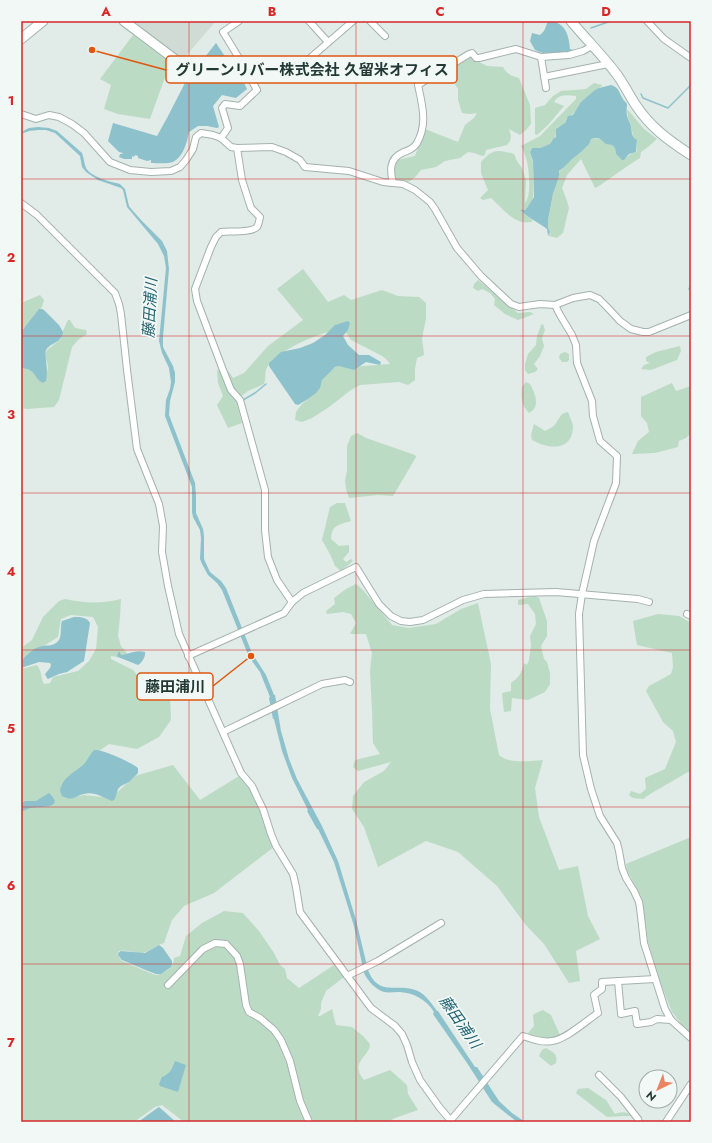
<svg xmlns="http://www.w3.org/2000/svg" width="712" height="1143" viewBox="0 0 712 1143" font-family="Jost,'Noto Sans JP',sans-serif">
  <rect width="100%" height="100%" fill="#e1ebe7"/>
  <path fill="#d0dbd6" d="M138 21H216L185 57 179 58 140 29 137 23Z"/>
  <g fill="#bcdbc5">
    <path d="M133 35 170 63 150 119 118 114 104 109 111 85 100 79Z"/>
    <path d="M469 57 487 66 503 67C507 74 511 76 519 78L530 105 531 124 525 131 520 135 509 129 511 136 510 141 507 145 486 150 485 155 482 156 474 153 468 152 460 158 445 161 436 167 421 170C411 182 410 184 394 180L392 170 397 160 415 156 425 129 458 142 465 125 474 118 477 113 470 114 462 113 458 100V89L452 80 449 70 453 66Z"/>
    <path d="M594 83 602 85V86L596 90 582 102 573 114 567 118 564 124 557 128 555 138 551 141V144L540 148H532C528 153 532 157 533 163 533 169 533 176 533 182 533 193 536 209 521 211L532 220V222C529 222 525 223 522 222 510 219 500 206 491 198L483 200 480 198 488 190 481 173V162C492 149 497 149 514 154L517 161 522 168 526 180 525 203C532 195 529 168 526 158 525 154 523 150 521 146L540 136 576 99V96C568 95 558 94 554 102L564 106 548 125 537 135 535 134V108L545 105 553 96 561 91 586 89Z"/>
    <path d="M627 110H628L644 129 657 139 648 147 641 152 640 158 629 165 599 186 595 188 581 159 567 175 562 188 567 201 569 208 563 233 557 238 549 236 550 232 548 228V220L553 195 555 188 556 181 559 176V172L572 158 581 152 591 139 599 138 606 143 612 145 615 148 616 154 622 160C628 158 628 154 636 152L637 151V140L634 139 633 136 631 125 628 118Z"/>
    <path d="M303 269 328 302 344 295 351 300 382 290 398 296 419 297 426 303V319L422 338 424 355 417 358 415 369V380L408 385 399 382 360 385 351 390 329 407 312 418 302 422 295 420 296 412 302 404 313 395 328 371 340 365 351 367 390 364 386 359 382 356 351 340 343 328C319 334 298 341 278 356 275 358 271 360 269 364 263 373 267 375 264 384L248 391 236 400 242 423 228 428 217 405 223 396 218 383 217 370 229 372 233 378 244 373 268 346 303 320 277 289Z"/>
    <path d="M478 280 509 306 518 313 530 312 534 314 518 320 505 314 494 305 495 299 490 293 482 289 478 291 473 288 474 284Z"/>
    <path d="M40 295 44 300 42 307 21 332V303Z"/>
    <path d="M68 320H70L75 328 86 330 87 334 78 340 72 347 59 400 54 407 27 409 21 408V368C24 368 28 368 31 370 36 374 38 380 43 383L46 381 48 366 45 355 47 350 61 339 63 331Z"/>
    <path d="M543 324 545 330 542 338 544 346 540 356 534 364 538 369 535 372 528 374 525 370V364L528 354 536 345 537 336 541 325Z"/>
    <path d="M680 346 681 351 677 360 651 370 641 369 644 365 650 363 646 361V357L656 352Z"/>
    <path d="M565 352 569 354V360L567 362H562L559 358 560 354Z"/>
    <path d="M526 382 530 384C535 393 541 407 529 413 521 405 521 397 522 387Z"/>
    <path d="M672 383 676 391 691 386V433L686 438 679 441 678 447 655 453 632 454 638 441 649 432 647 423 641 416V397Z"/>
    <path d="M568 412C569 416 573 422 573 427 572 452 548 449 532 440L531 435 534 424 545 431 554 426 562 414Z"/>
    <path d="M357 433 366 438 415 455 416 457 393 496 378 495 349 498 346 489 345 481 347 470V446L351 436Z"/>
    <path d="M337 503H345L351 521C339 525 332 524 331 539L339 546 349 545V552L343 559 346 562 351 559 353 561 341 571 335 566 331 556 322 540 330 507Z"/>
    <path d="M356 584 363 590 392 625 408 628 436 624 461 609 478 603 491 664 490 709 499 755C508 764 530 761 543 760L535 788 539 817 559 870 578 866 588 916 600 939 576 951 580 981 569 983 544 944 525 924 497 886 458 852 426 841 378 867 364 827 352 809 353 796 364 782 384 771 391 762 358 771 353 767 355 760 380 754 373 743 372 711 370 671 372 653 366 634H350L356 623 351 614 343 612 327 614 326 611 335 604 334 598 346 589Z"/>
    <path d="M534 596 539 598 547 621V636L541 646 544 659 547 662 550 673V684L545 692 528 700 512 698 511 711 504 712 502 693 511 691V683C519 678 522 672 524 663L527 665 529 660 531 645 530 636 536 624 535 614 528 604 518 605V600Z"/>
    <path d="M65 599C84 603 102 604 121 599L120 617 118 636 121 646 129 656 122 658 111 656V659L133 670 138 676 149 678 170 693 171 720 159 737 137 749 109 744 95 754 69 798 84 795 111 798 135 776 173 765 200 800 239 776C259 798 264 820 274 847L214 893 184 906 172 920 164 943C156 945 149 952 142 953 134 953 127 949 119 951L117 954 122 961C128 963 153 975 157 975 160 974 163 972 166 971 172 967 173 965 174 958L180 956 186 936 202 923 224 911 243 913 259 931 274 953 280 965 285 969 287 978 299 988 334 965 344 977 326 991 321 1003V1009L318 1016H320L332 1009 336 1025 352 1027 363 1036 370 1044C370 1054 355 1061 359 1071 359 1074 363 1078 364 1080L390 1070 407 1085 408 1094 418 1110 395 1118 387 1122H314L308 1114 305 1122H184L162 1105 155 1107 134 1122H21V669L37 665C43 674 40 677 44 684L50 683 53 677 78 671 89 661 96 649 98 627 93 617 71 615 61 619 58 637 21 660V648L32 640 43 617 59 601Z"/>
    <path d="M658 614 679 616 691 623V772H688L650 794 643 799 633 798 629 795 631 791 640 794 646 789 645 778 665 769 676 742 673 731 663 722 646 691 649 686 671 674 673 667 672 653 637 645 633 621Z"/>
    <path d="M691 837V1035L683 1026 672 1012 659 979 648 942 642 898 627 870 626 864Z"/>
    <path d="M543 1010 551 1015 560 1035C550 1041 541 1039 531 1037L528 1033 534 1026 533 1015 536 1013Z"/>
    <path d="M546 1048C553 1052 558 1054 556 1063L551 1066 539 1056 542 1050Z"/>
    <path d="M588 1088 606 1100 615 1114C621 1112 627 1111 631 1116H623L607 1117 576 1093 578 1089Z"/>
  </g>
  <g fill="#8dc2cc">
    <path d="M548 21C565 21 569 35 570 49L577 51C563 53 547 57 535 50L530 41 532 33 540 35 544 31Z"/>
    <path d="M216 43 234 70 238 71 247 89 236 98 222 95 213 106 219 127 217 128 207 126H198L189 132C187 142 184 156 173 162 168 164 157 163 151 163V160L147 161 138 158V156L135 155 134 157 132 156V159H124L119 157 120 154H122L123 153 119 152 108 141 113 123 157 136 167 118 186 81Z"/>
    <path d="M611 85C619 87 619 93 623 99 623 100 627 103 627 104 627 107 626 112 627 116 628 120 630 122 631 126 632 132 631 137 637 140L636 152 629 154 624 160H622L616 154 615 148 612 145 606 144 599 138H595L591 139 589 144 581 152 572 159 564 167 559 171V176L553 194 548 220V228L550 232 548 236 547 229C538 222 528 218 520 210H525L527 208 534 197 533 161 530 152 532 148H540L550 144 553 139 556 137V129L565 123 568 116 573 115 581 102 595 90 599 88Z"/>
    <path d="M38 127 49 128 57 131 82 153C84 158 84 163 86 168 91 177 111 182 120 184L125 189 129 206 133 211 142 221 162 241 167 251 169 269 163 337V347L173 366 175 373V382L170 401 169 415 195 483 196 496V513L203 529 204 536V559L210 572 221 581 226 588 252 653 266 675 274 695H275L281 731 289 759 297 779 322 826 338 861 356 920 368 970C379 998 397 982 418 991 426 995 432 1004 437 1011H438L475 1067H477L499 1101 512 1113 525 1122H517L492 1102 467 1063 433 1014 434 1012C427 1000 414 993 400 992 395 992 389 993 384 992 375 989 368 981 364 973L354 926 334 862 318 829H317L307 811 308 810 292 778 282 751 274 719H273L269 698 270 697 260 672 249 657 222 590 217 583 208 575 202 564 200 559 201 538 200 530 193 517 192 512V487L165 416 166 400 170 389 171 382 169 368 162 353 159 341 166 268 164 256 158 244 127 207 123 190 121 188 98 180 86 172 82 167 80 156 55 133 46 130H38L29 131 21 134V132L29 128Z"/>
    <path d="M39 309H42L44 310 59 325 63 332C62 343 51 342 46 350 44 355 49 371 46 381L43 383C33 378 37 369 21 368V332Z"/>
    <path d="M348 321 350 323 348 330 343 336 348 345 359 355H369L381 362 380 365 366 362 354 370 339 366 335 367 322 380 320 388 316 393 308 399 298 405 295 404 269 366V363L281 352 300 348 313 343 325 335 335 325Z"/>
    <path d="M74 617C80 617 87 617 90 623L84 661 67 672 59 674 48 679 47 678 45 674 50 668 51 665 50 663 39 662 21 668V661C26 656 32 649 39 647 46 644 53 648 59 640 62 635 60 626 62 621Z"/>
    <path d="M119 651 121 655H123C130 653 138 650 145 652 146 656 142 663 138 665L118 657 117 656Z"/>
    <path d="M94 750C102 749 131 762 138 768V773L129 782 121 786 118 789 115 799 112 801C103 797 93 791 84 794 74 796 74 802 62 796L60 791C62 777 76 772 85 763 88 759 90 754 94 750Z"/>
    <path d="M49 793C67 810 37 806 30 808 27 809 24 811 21 812V804L25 801H36Z"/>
    <path d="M159 945 163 948 172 961V964L171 967 161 974H156L148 971 122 960 118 955V953L121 951 145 953Z"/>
    <path d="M175 1061 186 1065 178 1092 160 1086 159 1084 162 1077C170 1074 172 1069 175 1061Z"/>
    <path d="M159 1107 176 1122H138L156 1109Z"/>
  </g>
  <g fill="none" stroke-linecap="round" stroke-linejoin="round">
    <g stroke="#8dc2cc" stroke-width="1.5">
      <path d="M591 28 611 21"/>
      <path d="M641 94 643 98 668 108 691 85"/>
      <path d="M689 289 691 285"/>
      <path d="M243 400 255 393 266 384"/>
    </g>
    <g stroke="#a4b2ae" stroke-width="8">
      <g id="street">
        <path d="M309 21 328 42"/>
        <path d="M370 21 385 36"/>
        <path d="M647 21 664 39 691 58"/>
        <path d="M541 57 546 88"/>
        <path d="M297 70C304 69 306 65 309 59L353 21"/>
        <path d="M544 77 608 64"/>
        <path d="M21 114 36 119 49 115 59 117 72 124 84 133 110 162 130 170 151 172 171 171 180 167 186 160 193 149 196 137 201 133 213 135 221 138 231 147 237 148 272 147 286 152 300 160 305 167 349 171 383 182 403 184 415 190 430 202 435 209 457 248 481 276 511 304 519 307 540 304 555 305 573 298 590 295 599 299 608 308 620 321 631 329 643 332H649L691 315"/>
        <path d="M221 138 228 128 222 108 225 104 240 106 257 90 242 63 223 32 239 21"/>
        <path d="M237 148 242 180 251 208 260 217C259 221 259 224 257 227 251 233 229 231 221 232L216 237 211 247 195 289 197 301 223 370 231 390 240 400 265 490V530L268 557 277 580 292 602"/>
        <path d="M393 183C390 171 389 159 402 153 408 150 413 150 417 143 428 124 422 104 418 85L469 54 472 53 476 58H479L516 49 541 57 569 55 583 51 592 46"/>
        <path d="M21 203 37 215 115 293 119 304 121 314 127 370 137 449 159 504 163 526 162 552 168 586 179 634 241 773 252 786 258 799 263 809 271 834 276 846 293 874 296 887 300 912 371 1008 395 1026 402 1034 407 1045 412 1062 420 1080 440 1108 452 1122"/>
        <path d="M555 305 560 315 572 335 576 345 577 363 592 401 593 416 600 441 617 456 616 483 594 541 582 594 579 614 583 755 591 789 600 816 617 843 619 851 622 868 626 878 634 891 639 902 640 908 644 943 665 1009 671 1020 691 1038"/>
        <path d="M687 614 691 616"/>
        <path d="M188 656 284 613 292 602 303 593 356 567 379 604 391 616 401 621 410 622 423 620 463 600 484 594 556 592 638 599 649 602"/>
        <path d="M223 732 322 684 345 680 350 682"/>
        <path d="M347 976 378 961 441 923"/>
        <path d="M618 981 621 1014 635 1011 637 1024 651 1022 657 1019 671 1020"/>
        <path d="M168 985 203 949 215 943 226 944 237 956 240 964 246 1005 249 1012 260 1018 274 1030 281 1040 290 1061 300 1101 309 1122"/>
        <path d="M599 1075 621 1097 638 1119 639 1122"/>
        <path d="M450 1121 523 1036C532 1039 542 1043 552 1041 565 1040 586 1021 598 1013L594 995 602 989V982L655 979"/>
        <path d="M666 1122 691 1084"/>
      </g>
    </g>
    <g stroke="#a1b6af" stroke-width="11">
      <g id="secondary">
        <path d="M124 21 177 61"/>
        <path d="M571 21C585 38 602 55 615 72 623 82 628 93 635 104 650 127 668 140 691 155"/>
        <path d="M21 39 43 21"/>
      </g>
    </g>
    <use href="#street" stroke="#fff" stroke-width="6"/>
    <use href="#secondary" stroke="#fff" stroke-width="9"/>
  </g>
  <path fill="none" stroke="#d62828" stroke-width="1" stroke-opacity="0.55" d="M189 21V1122M356 21V1122M523 21V1122M21 179H691M21 336H691M21 493H691M21 650H691M21 807H691M21 964H691"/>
  <g text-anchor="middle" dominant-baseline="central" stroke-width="3.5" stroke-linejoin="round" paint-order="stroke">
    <g font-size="15" font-style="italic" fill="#216372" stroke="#f2f8f5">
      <text transform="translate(150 308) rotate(-87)">藤田浦川</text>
      <text transform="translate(460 1022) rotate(55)">藤田浦川</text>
    </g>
  </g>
  <path fill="none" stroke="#de570e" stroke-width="1.5" d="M92 50L166 70M251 656L213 686"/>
  <g fill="#de570e" stroke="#f2f8f5" stroke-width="1.5">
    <circle cx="92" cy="50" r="4"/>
    <circle cx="251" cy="656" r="4"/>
  </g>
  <g fill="#f2f8f5" stroke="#de570e" stroke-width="1.5">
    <rect x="166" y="56" width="291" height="27" rx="4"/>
    <rect x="137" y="673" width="76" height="27" rx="4"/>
  </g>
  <g font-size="15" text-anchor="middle" font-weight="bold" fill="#233a34">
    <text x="312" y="75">グリーンリバー株式会社 久留米オフィス</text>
    <text x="175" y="692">藤田浦川</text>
  </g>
  <rect width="712" height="1143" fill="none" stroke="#f2f8f5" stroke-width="44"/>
  <g transform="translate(658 1089) rotate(223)"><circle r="19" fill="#f2f8f5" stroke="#9faca8"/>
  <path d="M0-3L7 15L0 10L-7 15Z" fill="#e98562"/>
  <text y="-6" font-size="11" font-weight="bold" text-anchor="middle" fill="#233a34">N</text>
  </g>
  <rect x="22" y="22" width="668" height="1099" fill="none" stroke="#d62828" stroke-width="1.5"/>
  <g font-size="13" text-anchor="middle" font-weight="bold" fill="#d62828">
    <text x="106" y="16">A</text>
    <text x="272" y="16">B</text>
    <text x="440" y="16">C</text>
    <text x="606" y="16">D</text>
    <text x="11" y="105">1</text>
    <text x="11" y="262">2</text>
    <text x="11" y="419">3</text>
    <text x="11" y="576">4</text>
    <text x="11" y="733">5</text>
    <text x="11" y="890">6</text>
    <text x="11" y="1047">7</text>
  </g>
</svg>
